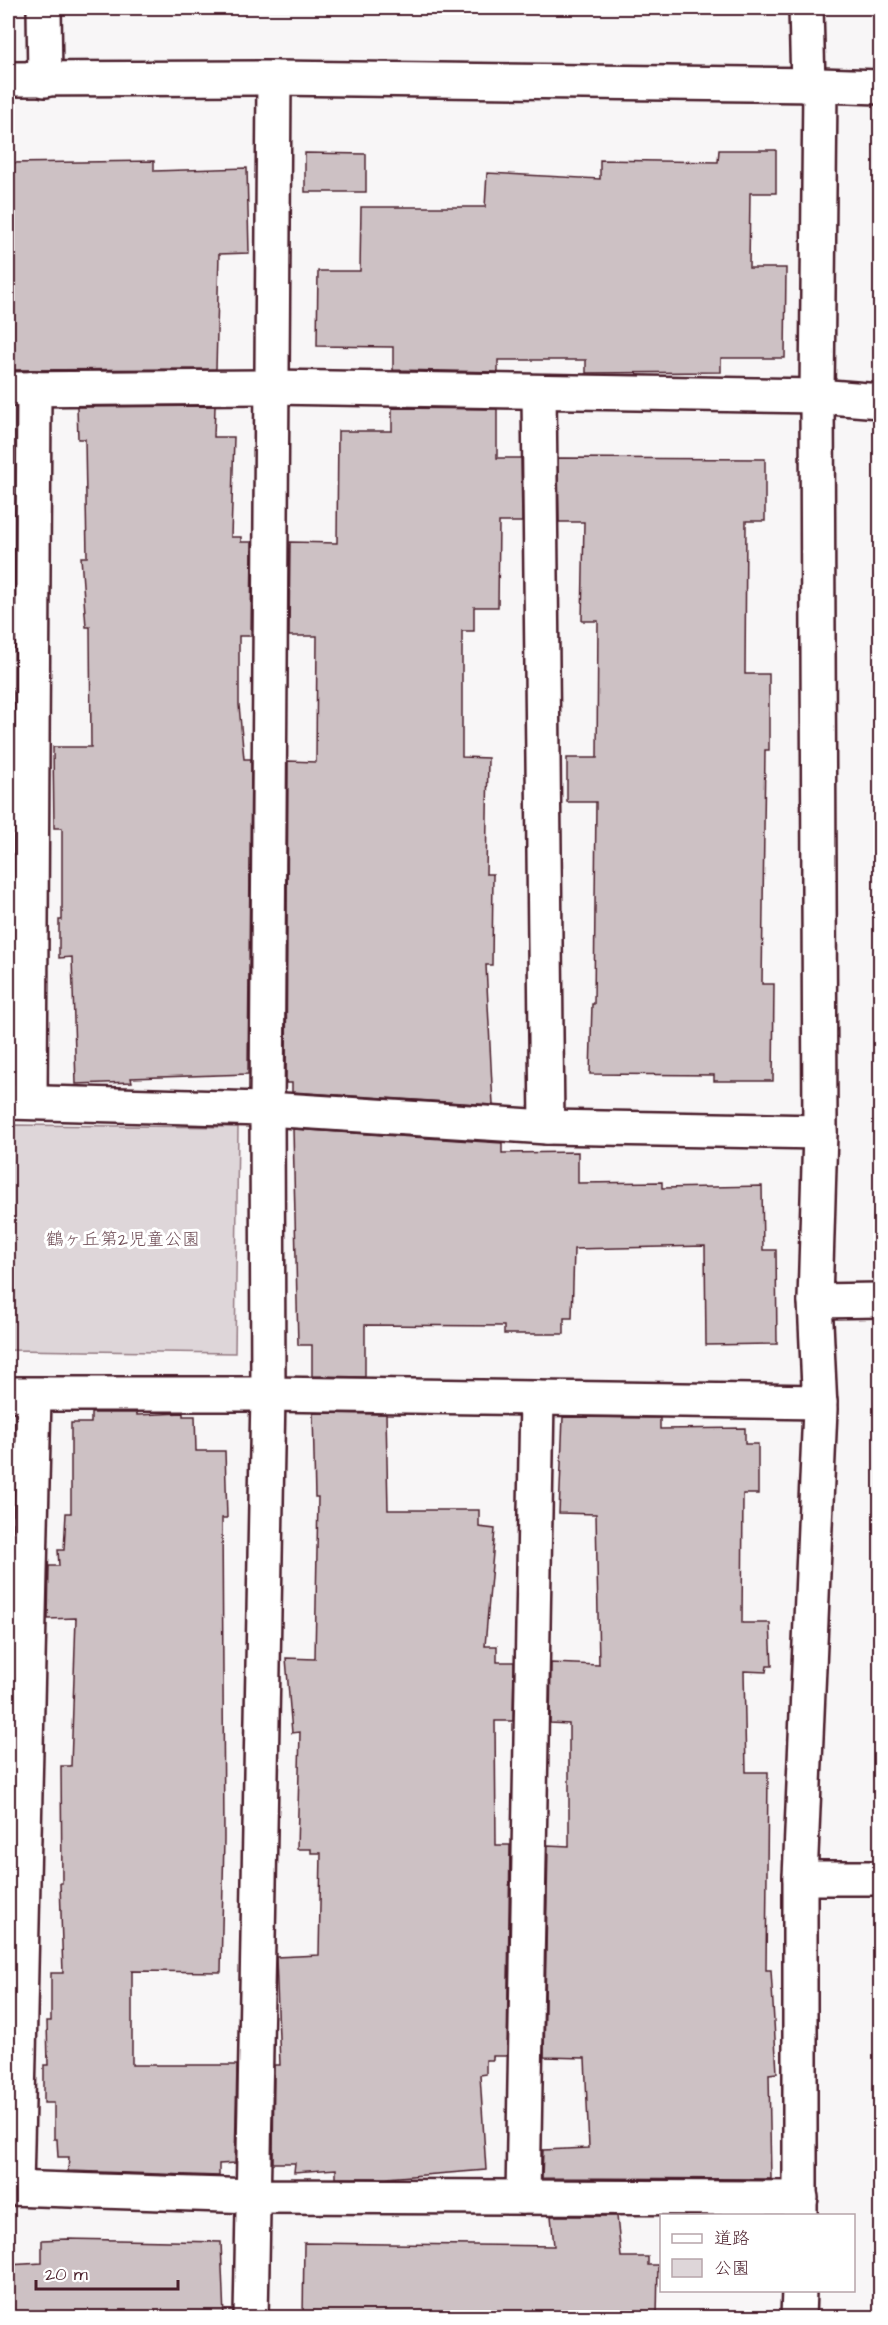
<svg xmlns="http://www.w3.org/2000/svg" width="888" height="2325" viewBox="0 0 888 2325" font-family="'Architects Daughter','Klee One',sans-serif">
  <rect width="100%" height="100%" fill="#f8f6f7"/>
  <filter id="ink" filterUnits="userSpaceOnUse"><feTurbulence type="fractalNoise" baseFrequency=".0167" numOctaves="2"/><feDisplacementMap in="SourceGraphic" scale="12" xChannelSelector="R" yChannelSelector="G"/><feConvolveMatrix kernelMatrix="1 2 1 2 8 2 1 2 1" color-interpolation-filters="sRGB"/></filter>
  <g filter="url(#ink)">
    <path fill="#ded6d9" stroke="#947a82" stroke-width="1.5" d="M8 1125 238 1127 235 1353 8 1350Z"/>
    <g fill="#cdc1c4" stroke="#4a1f2b" stroke-width="1.5">
      <path d="M719 150H776V193H750L749 268H786L785 358H721V372L586 373V360H498V372L393 370V347L317 346 318 271H360L361 207H485L487 173 600 179V160L718 162Z"/>
      <path d="M305 153 366 154V192H305Z"/>
      <path d="M154 161V171L247 168 249 253 219 254 216 369 8 370V163Z"/>
      <path d="M215 406 214 437H234L231 537H241V542H252L251 636H239V705L244 759H251L248 1074 131 1078 132 1082 76 1084 72 957 59 958V920H62V828H54L53 747H91L90 627H86L81 557H87L85 439H78L77 407Z"/>
      <path d="M392 408 497 409V458H521L522 522H499L498 607H474V631H462V757L488 758 486 874H493L492 965H486L493 1105 292 1092V1083H286L288 761 316 762 317 636H289L290 542 337 543 338 431H392Z"/>
      <path d="M558 458 765 459V521H746L745 674H769V750H765L762 984H774L773 1081H714V1075L590 1074 592 1004H594L596 802H567V758H597L598 621H582L584 522H559Z"/>
      <path d="M293 1129 502 1143V1153L578 1152V1183L662 1182V1188L762 1186 763 1250H776L777 1344 706 1345 705 1246 574 1249 572 1318H564V1334H504V1326L365 1325V1377L312 1376V1345H298Z"/>
      <path d="M91 1413H137V1415L183 1413V1416H195L196 1451H225L227 1518H222L224 1839 221 1972 132 1971V2065H237L235 2163 219 2164V2176L68 2171 69 2157H58L57 2139H54V2103H44V2065H48L47 2021H51V1973H63L60 1883H62L61 1766H71L76 1618 48 1619 49 1566H59L58 1550H64L66 1513H71V1423H91Z"/>
      <path d="M313 1413 386 1414 388 1510H479V1527L495 1529 485 1646H497V1662H514L513 1721H495L496 1845H510L507 2056H493V2060H486V2074L480 2075 486 2170 386 2178H336V2169L294 2172 295 2163H273L274 2065H280L276 1957 319 1955 321 1853H311V1849H297L300 1732 292 1733 286 1658 315 1659 318 1497H315Z"/>
      <path d="M563 1417 660 1418V1429L745 1428V1444H758V1494H743L742 1623H770L772 1666H767L766 1672 744 1671 746 1772H768L766 1970H771L777 2073 769 2074 771 2179 542 2178 543 2150 589 2148 585 2058 544 2057 548 1845 569 1846V1724L550 1723 551 1663 599 1665 596 1514 559 1513Z"/>
      <path d="M551 2216H617L621 2257H648V2265H658L657 2318H303L304 2243 554 2246Z"/>
      <path d="M66 2239 221 2242 224 2318H8V2265L42 2263V2240Z"/>
    </g>
    <g fill="none" stroke-linecap="round" stroke-linejoin="round">
      <g stroke="#4a1f2b" stroke-width="38">
        <g id="minor">
          <path d="M44 8 45 80"/>
          <path d="M806 8 808 86"/>
          <path d="M8 389 271 387 817 396 880 401"/>
          <path d="M539 392 547 1127"/>
          <path d="M8 1102 267 1109 547 1127 820 1132"/>
          <path d="M30 1102 34 388"/>
          <path d="M815 1301 880 1300"/>
          <path d="M8 1394H268L820 1402"/>
          <path d="M800 1878H880"/>
          <path d="M8 2188 255 2196 801 2198"/>
          <path d="M16 2188 34 1395"/>
          <path d="M523 2197 537 1398"/>
          <path d="M800 2216V1878L820 1409 815 1301 820 1132 817 396 820 85 880 87"/>
          <path d="M251 2318 268 1394 267 1109 274 78"/>
          <path d="M798 2318 799 2290"/>
        </g>
      </g>
      <g stroke="#4a1f2b" stroke-width="38">
        <path id="tertiary" d="M8 79 274 78 820 85"/>
      </g>
      <use href="#minor" stroke="#fff" stroke-width="33"/>
      <use href="#tertiary" stroke="#fff" stroke-width="33"/>
    </g>
  </g>
  <g text-anchor="middle" dominant-baseline="central" stroke-width="6" stroke-linejoin="round" paint-order="stroke">
    <g font-size="18" fill="#6f4d56" stroke="#fff">
      <text x="123" y="1239">鶴ヶ丘第2児童公園</text>
    </g>
  </g>
  <rect width="888" height="2325" fill="none" stroke="#fff" stroke-width="30"/>
  <rect x="15" y="15" width="858" height="2295" fill="none" stroke="#4a1f2b" stroke-width="2" filter="url(#ink)"/>
  <rect x="660" y="2214" width="195" height="78" fill="#ffffff" stroke="#b7a5aa" stroke-width="1.5"/>
  <rect x="672" y="2234" width="30" height="9" fill="#ffffff" stroke="#b7a5aa" stroke-width="1.5"/>
  <text x="714" y="2244" font-size="18" fill="#4a1f2b">道路</text>
  <rect x="672" y="2259" width="30" height="18" fill="#ded6d9" stroke="#b7a5aa" stroke-width="1.5"/>
  <text x="714" y="2274" font-size="18" fill="#4a1f2b">公園</text>
  <path d="M36 2280v9h142v-9" fill="none" stroke="#4a1f2b" stroke-width="3"/>
  <text x="45" y="2280" font-size="18" fill="#4a1f2b" stroke="#ffffff" stroke-width="4.5" paint-order="stroke">20 m</text>
</svg>
